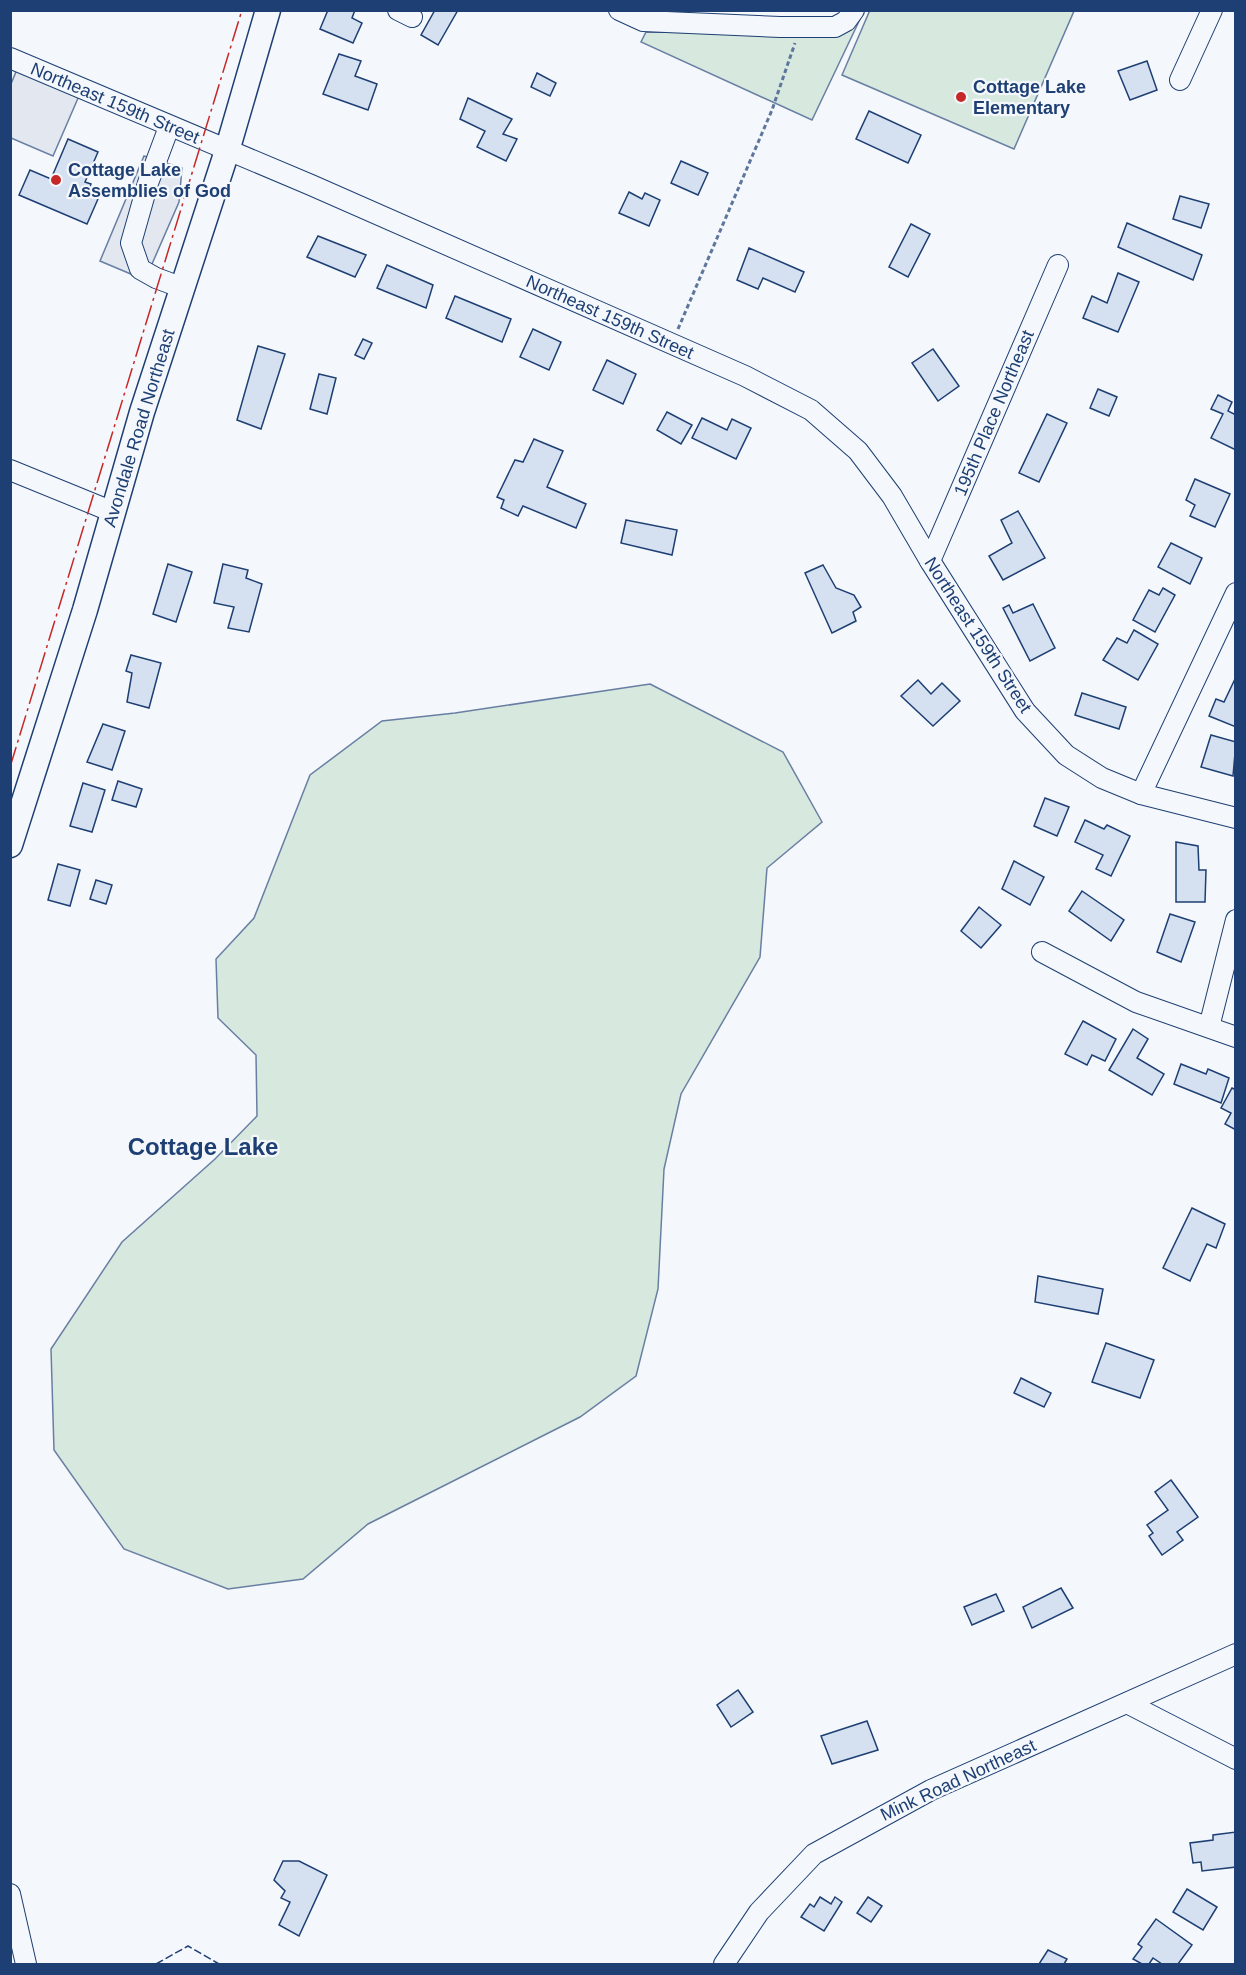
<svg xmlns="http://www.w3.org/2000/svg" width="1246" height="1975" viewBox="0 0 1246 1975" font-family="Helvetica,sans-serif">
  <rect width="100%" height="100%" fill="#f4f7fb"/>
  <g fill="#d7e8df" stroke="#687fa3" stroke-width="1.5">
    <path d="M870 10H1074V11L1014 149 842 75Z"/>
    <path d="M862 15 812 120 641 42 646 32 812 34Z"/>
    <path d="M650 684 783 752 822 822 767 868 760 957 681 1094 664 1169 658 1289 636 1376 580 1417 368 1524 303 1579 228 1589 124 1549 54 1450 51 1349 122 1242 215 1159 257 1116 256 1055 218 1018 216 959 254 918 310 775 382 721 455 713Z"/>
  </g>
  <g fill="#e3e8f0" stroke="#687fa3" stroke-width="1.5">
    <path d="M20 62 82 89 53 156 11 138V84Z"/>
    <path d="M144 156 182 168 179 202 145 280 100 261Z"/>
  </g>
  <g fill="#d5e0f0" stroke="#1d3f73" stroke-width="1.5">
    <path d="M328 10H355L352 18 362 23 353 43 320 29Z"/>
    <path d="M435 10H458L438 45 421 35Z"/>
    <path d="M339 54 361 61 355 76 377 84 368 110 323 94Z"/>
    <path d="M1147 61 1157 90 1130 100 1118 71Z"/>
    <path d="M537 73 556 83 550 96 531 87Z"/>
    <path d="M468 98 512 119 503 134 517 139 506 161 477 147 485 131 460 119Z"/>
    <path d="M869 111 921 135 908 163 856 139Z"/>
    <path d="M68 139 98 152 85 182 91 184 87 194 98 199 87 224 19 195 30 170 51 179Z"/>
    <path d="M681 161 708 173 698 195 671 183Z"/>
    <path d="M629 192 642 199 645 193 660 200 649 226 619 213Z"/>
    <path d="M1180 196 1209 204 1201 228 1173 219Z"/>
    <path d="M1127 223 1202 255 1193 280 1118 247Z"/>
    <path d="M911 224 930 234 908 277 889 267Z"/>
    <path d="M318 236 366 255 355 277 307 257Z"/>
    <path d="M749 248 804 272 795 292 763 278 758 289 737 280Z"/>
    <path d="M387 265 433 285 426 308 377 288Z"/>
    <path d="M1118 273 1139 282 1118 332 1083 318 1092 296 1107 303Z"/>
    <path d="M455 296 511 319 502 342 446 318Z"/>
    <path d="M533 329 561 342 549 370 520 357Z"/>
    <path d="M363 339 372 343 364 359 355 355Z"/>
    <path d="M258 346 285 354 261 429 237 420Z"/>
    <path d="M933 349 959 386 938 401 912 363Z"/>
    <path d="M607 360 636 374 623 404 593 390Z"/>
    <path d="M319 374 336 378 327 414 310 409Z"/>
    <path d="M1098 389 1117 397 1109 416 1090 408Z"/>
    <path d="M1218 395 1232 402 1228 411 1236 415V450L1211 438 1223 414 1211 409Z"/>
    <path d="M667 412 692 425 681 444 657 430Z"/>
    <path d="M1047 414 1067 423 1039 482 1019 473Z"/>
    <path d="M702 418 727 430 732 419 751 428 736 459 692 438Z"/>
    <path d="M534 439 563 451 547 487 586 504 576 528 523 506 518 516 501 508 504 500 497 497 515 460 523 462Z"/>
    <path d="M1195 479 1230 494 1215 527 1190 516 1195 505 1186 500Z"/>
    <path d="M1018 511 1045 558 1003 580 989 556 1012 543 1001 520Z"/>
    <path d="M626 520 677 530 672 555 621 543Z"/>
    <path d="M1171 543 1202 558 1190 584 1158 567Z"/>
    <path d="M168 564 192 572 176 622 153 614Z"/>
    <path d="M223 564 248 570 246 578 262 584 249 632 228 628 234 607 214 603Z"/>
    <path d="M823 565 836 588 854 595 861 607 853 612 856 621 832 633 805 573Z"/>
    <path d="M1163 588 1175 595 1155 632 1133 620 1149 590 1159 595Z"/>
    <path d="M1033 604 1055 648 1030 661 1003 608 1009 605 1013 613Z"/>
    <path d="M1134 630 1158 644 1138 680 1103 660 1117 638 1127 643Z"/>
    <path d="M131 655 161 663 149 708 127 702 132 673 126 671Z"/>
    <path d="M1235 679H1236V727L1209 716 1216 699 1224 702Z"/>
    <path d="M918 680 931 694 942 683 960 701 933 726 901 696Z"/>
    <path d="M1082 693 1126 707 1119 729 1075 715Z"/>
    <path d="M103 724 125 731 112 770 87 762Z"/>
    <path d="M1211 735 1236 742 1233 776 1201 767Z"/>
    <path d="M118 781 142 789 136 807 112 800Z"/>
    <path d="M83 783 105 790 92 832 70 826Z"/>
    <path d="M1045 798 1069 807 1057 836 1034 826Z"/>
    <path d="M1085 820 1104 829 1107 825 1130 836 1111 876 1096 869 1103 855 1075 842Z"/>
    <path d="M1176 842 1198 846 1199 870H1206L1205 902H1176Z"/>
    <path d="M1014 861 1044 877 1030 905 1002 889Z"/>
    <path d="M58 864 80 870 70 906 48 900Z"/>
    <path d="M96 880 112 885 106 904 90 899Z"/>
    <path d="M1082 891 1124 920 1111 941 1069 911Z"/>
    <path d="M979 907 1001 925 981 948 961 931Z"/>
    <path d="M1170 914 1195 922 1181 962 1157 952Z"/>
    <path d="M1083 1021 1116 1039 1105 1061 1092 1055 1087 1065 1065 1054Z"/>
    <path d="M1133 1029 1148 1039 1137 1058 1164 1074 1152 1095 1109 1070Z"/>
    <path d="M1181 1064 1206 1074 1208 1069 1229 1078 1221 1103 1174 1084Z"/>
    <path d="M1232 1088 1236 1090V1130L1225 1124 1231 1113 1221 1108Z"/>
    <path d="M1192 1208 1225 1224 1216 1248 1207 1244 1190 1281 1163 1268Z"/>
    <path d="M1038 1276 1103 1289 1098 1314 1035 1302Z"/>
    <path d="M1106 1343 1154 1360 1140 1398 1092 1382Z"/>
    <path d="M1021 1378 1051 1393 1044 1407 1014 1393Z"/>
    <path d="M1171 1480 1198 1517 1177 1532 1183 1540 1162 1555 1149 1536 1153 1533 1147 1525 1168 1510 1155 1492Z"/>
    <path d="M1061 1588 1073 1608 1032 1628 1023 1607Z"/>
    <path d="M996 1594 1004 1611 972 1625 964 1607Z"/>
    <path d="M738 1690 753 1712 731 1727 717 1705Z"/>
    <path d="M867 1721 878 1750 832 1764 821 1736Z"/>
    <path d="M1236 1832V1867L1202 1871 1201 1862 1193 1863 1190 1843 1213 1840V1835Z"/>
    <path d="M283 1861H299L327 1875 299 1936 279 1925 290 1902 281 1898 285 1891 274 1880Z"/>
    <path d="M1187 1889 1217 1907 1203 1930 1173 1912Z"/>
    <path d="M820 1897 831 1904 835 1897 842 1902 824 1931 801 1917 810 1904 814 1907Z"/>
    <path d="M868 1897 882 1906 871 1922 857 1913Z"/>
    <path d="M1156 1919 1192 1945 1178 1964H1162L1153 1958 1149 1964H1142L1133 1959 1142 1947 1138 1944Z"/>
    <path d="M1048 1950 1067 1959 1064 1964H1039Z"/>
  </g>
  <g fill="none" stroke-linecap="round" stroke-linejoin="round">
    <g stroke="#1d3f73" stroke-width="22">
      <g id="minor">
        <path d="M398 10 412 17"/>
        <path d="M619 10 643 21 780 27H835L846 21 854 10"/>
        <path d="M10 58 311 185 745 376 811 410 858 451 892 496 930 561 1025 711 1066 755 1102 778 1141 794 1236 818"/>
        <path d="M1180 80 1212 10"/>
        <path d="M169 127 148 183 131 243 140 269 156 278 183 288"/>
        <path d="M10 470 113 512"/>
        <path d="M930 561 1058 265"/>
        <path d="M1141 794 1236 593"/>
        <path d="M1042 952 1136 1002 1236 1037"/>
        <path d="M1209 1027 1236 920"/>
        <path d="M1127 1703 1236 1759"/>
        <path d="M10 1894 26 1964"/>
        <path d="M724 1964 759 1912 814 1854 931 1790 1236 1654"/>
      </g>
    </g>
    <g stroke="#1d3f73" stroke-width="27">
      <path id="major" d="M10 845 85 610 142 412 227 151 268 10"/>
    </g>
    <path stroke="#5e769c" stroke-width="3" stroke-dasharray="4.5 3" stroke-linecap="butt" d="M678 329 772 110 795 43"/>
    <use href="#minor" stroke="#f4f7fb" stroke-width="20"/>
    <use href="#major" stroke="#f4f7fb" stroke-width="24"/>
    <path stroke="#1d3f73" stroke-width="1.5" stroke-dasharray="8 3" stroke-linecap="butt" d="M156 1964 188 1946 219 1964"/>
    <path stroke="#c62828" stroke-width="1.5" stroke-dasharray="21 4.5 3 4.5" stroke-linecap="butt" d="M10 767 242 10"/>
  </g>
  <g fill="#c62828" stroke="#f4f7fb" stroke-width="2">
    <circle cx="961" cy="97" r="6"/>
    <circle cx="56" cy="180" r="6"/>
  </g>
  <g text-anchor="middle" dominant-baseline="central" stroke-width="4.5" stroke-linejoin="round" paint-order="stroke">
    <g font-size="18" font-weight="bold" fill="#1d3f73" stroke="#f4f7fb" text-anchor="start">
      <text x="973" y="87">Cottage Lake<tspan x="973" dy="21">Elementary</tspan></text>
      <text x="68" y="170">Cottage Lake<tspan x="68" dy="21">Assemblies of God</tspan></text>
    </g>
    <g font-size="18" fill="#1d3f73" stroke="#f4f7fb">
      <text transform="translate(115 103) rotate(23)">Northeast 159th Street</text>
      <text transform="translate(610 317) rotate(24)">Northeast 159th Street</text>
      <text transform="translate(994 413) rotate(-67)">195th Place Northeast</text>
      <text transform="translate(139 428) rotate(-73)">Avondale Road Northeast</text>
      <text transform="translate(978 635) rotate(57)">Northeast 159th Street</text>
      <text transform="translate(958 1780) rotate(-25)">Mink Road Northeast</text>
    </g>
    <g font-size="24" font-weight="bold" fill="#1d3f73" stroke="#f4f7fb">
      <text x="203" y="1146">Cottage Lake</text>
    </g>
  </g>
  <rect width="1246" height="1975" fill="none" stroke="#1d3f73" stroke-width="24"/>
</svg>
